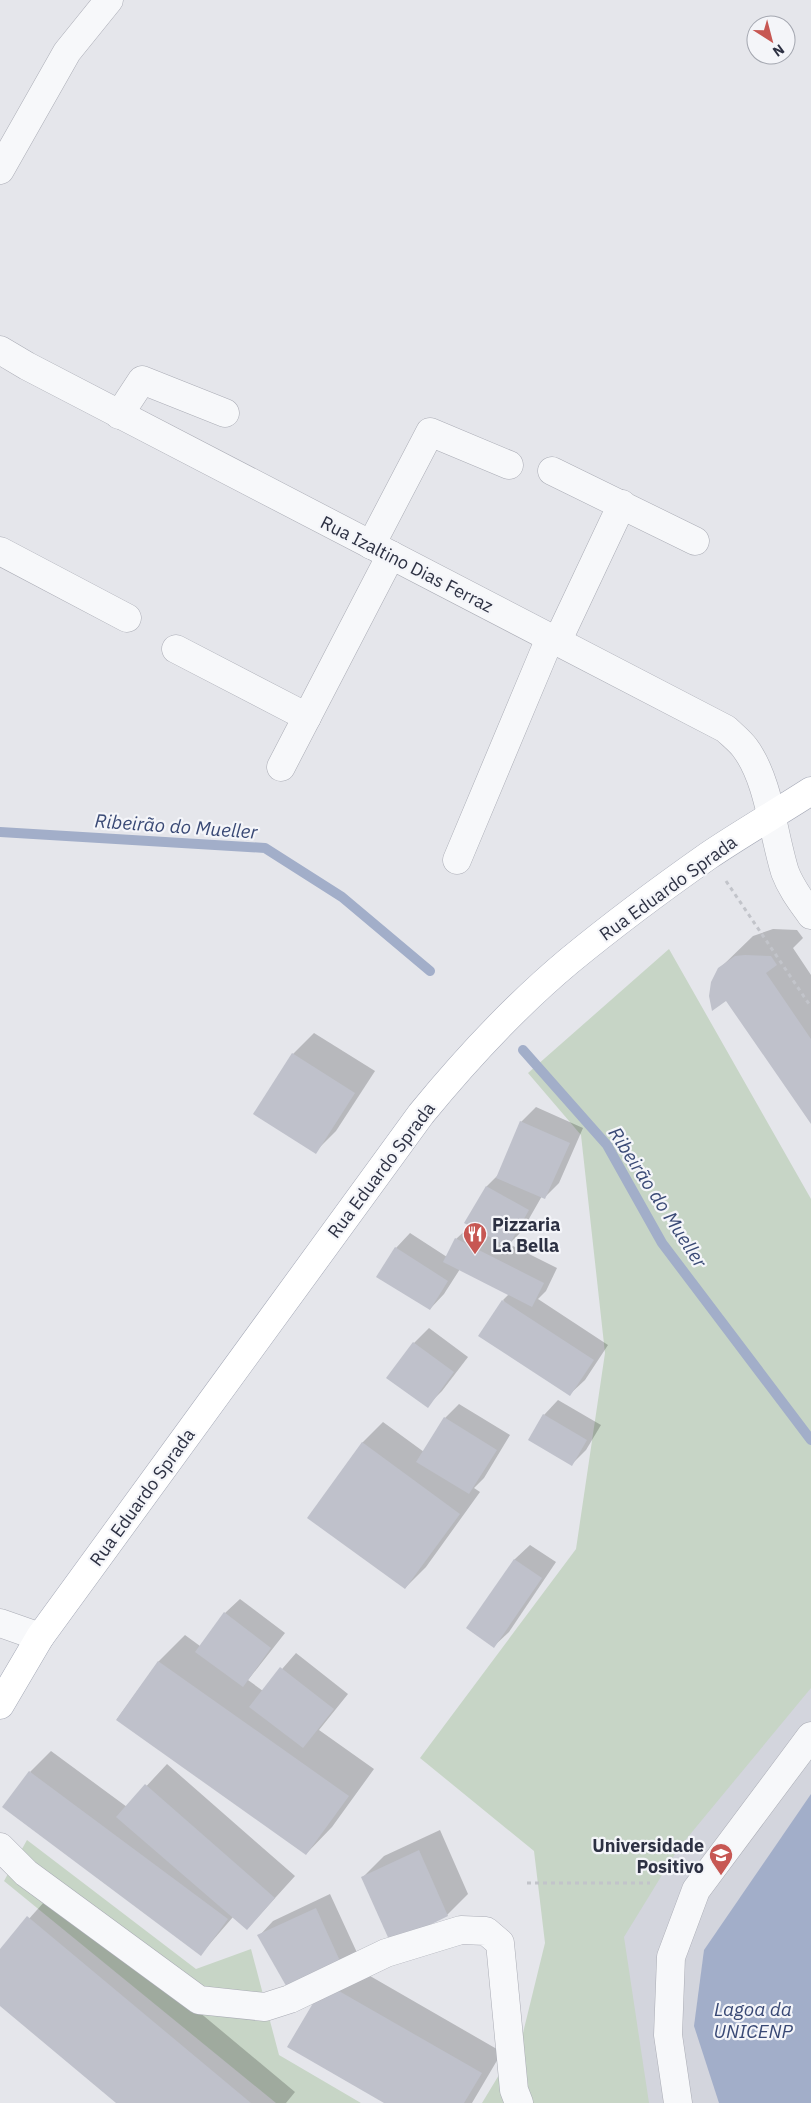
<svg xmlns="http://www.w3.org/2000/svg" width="811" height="2103" viewBox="0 0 811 2103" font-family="'IBM Plex Sans',sans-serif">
  <rect width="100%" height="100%" fill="#e5e6eb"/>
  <path fill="#d3d5dd" d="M811 1629V2103H618L601 1936Z"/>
  <g fill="#c7d5c6">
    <path d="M669 949 811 1199V1688L678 1849 624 1937 649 2103H482L522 2037 545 1943 534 1851 420 1758 576 1549 605 1353 581 1135 528 1073Z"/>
    <path d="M27 1840 196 1969 251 1949 279 2055 361 2103H276L4 1881Z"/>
  </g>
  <path fill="#a2aec9" d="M811 1794V2103H719L694 2026 704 1950Z"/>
  <g fill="#0003">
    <path d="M773 929 797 930 803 938 793 948 811 975V1122L719 969 753 936Z"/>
    <path d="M314 1033 375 1071 336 1131 315 1152 293 1054Z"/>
    <path d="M536 1107 583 1128 559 1183 545 1197 542 1196 522 1231 509 1244 557 1268 546 1291 538 1299 608 1345 585 1380 570 1394 503 1300 509 1294 460 1269 444 1294 430 1309 396 1248 410 1233 447 1257 456 1239 471 1225 487 1186 498 1175 521 1122Z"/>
    <path d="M429 1328 468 1357 442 1391 427 1406 388 1378 414 1343Z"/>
    <path d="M558 1400 601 1425 586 1450 572 1464 544 1415Z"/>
    <path d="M459 1404 510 1435 484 1478 474 1488 480 1492 426 1567 405 1588 362 1443 383 1422 424 1452 445 1418Z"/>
    <path d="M530 1545 556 1562 509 1632 494 1646 468 1628 515 1559Z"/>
    <path d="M240 1599 285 1633 248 1680 263 1691 296 1653 348 1694 319 1730 374 1769 332 1827 306 1854 117 1719 159 1661 185 1635 200 1646 225 1613Z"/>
    <path d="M51 1751 127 1807 167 1764 295 1876 247 1929 233 1917 201 1954 30 1772Z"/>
    <path d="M440 1830 468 1894 447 1915 363 1877 384 1856Z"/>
    <path d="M54 1891 295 2092 286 2103H118L0 2005V1951Z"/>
    <path d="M330 1894 359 1957 351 1965 502 2052 472 2103H386L326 1984 259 1936 273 1921Z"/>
  </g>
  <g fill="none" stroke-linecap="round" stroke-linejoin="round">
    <g stroke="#a2aec9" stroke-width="10">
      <path d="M0 832 265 848 342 897 430 971"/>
      <path d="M523 1050 607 1145 662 1243 811 1440"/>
    </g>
  </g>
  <g fill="#bfc1cb">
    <path d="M745 955 771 956 777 965 766 973 811 1039V1124L726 1001 712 1011 709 996 711 982 718 968 735 956Z"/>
    <path d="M292 1053 355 1093 316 1154 253 1114Z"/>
    <path d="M520 1121 570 1143 545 1199 496 1178Z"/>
    <path d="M486 1186 529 1210 508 1247 464 1223Z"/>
    <path d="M455 1238 544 1283 532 1307 443 1262Z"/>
    <path d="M395 1247 448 1281 430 1310 376 1277Z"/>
    <path d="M502 1300 594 1360 570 1396 478 1336Z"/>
    <path d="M413 1342 454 1372 428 1408 386 1378Z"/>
    <path d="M543 1414 587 1440 572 1466 528 1440Z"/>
    <path d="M444 1417 497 1450 469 1494 416 1462Z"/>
    <path d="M362 1442 460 1514 405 1589 307 1518Z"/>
    <path d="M514 1559 542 1578 494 1648 466 1628Z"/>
    <path d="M224 1612 271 1648 243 1687 195 1652Z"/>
    <path d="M158 1661 349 1796 306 1855 116 1720Z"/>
    <path d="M280 1667 334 1709 303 1748 249 1707Z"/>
    <path d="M29 1771 228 1919 201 1956 2 1807Z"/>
    <path d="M145 1784 275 1898 247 1930 116 1817Z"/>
    <path d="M419 1850 448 1916 391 1944 361 1877Z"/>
    <path d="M316 1908 345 1972 293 1998 257 1935Z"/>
    <path d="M27 1916 251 2103H116L0 2006V1949Z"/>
    <path d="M325 1983 482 2073 464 2103H384L287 2047Z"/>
  </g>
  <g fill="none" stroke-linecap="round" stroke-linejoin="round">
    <g stroke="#aaacb5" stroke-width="29">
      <g id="minor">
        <path d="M0 170 67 52 109 0"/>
        <path d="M0 350 27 366 726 729C732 735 740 741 745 748 769 780 773 834 785 872 791 888 801 901 811 915"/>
        <path d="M119 415 142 380 225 413"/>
        <path d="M552 471 695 541"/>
        <path d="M371 545 430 432 509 465"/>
        <path d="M0 551 127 618"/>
        <path d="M557 642 622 504"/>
        <path d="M176 649 307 717"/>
        <path d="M281 767 391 555"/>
        <path d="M457 860 550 638"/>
        <path d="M0 1623 40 1637"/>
        <path d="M0 1847 26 1873 199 2000 265 2007 290 1999 386 1953 461 1930 486 1931 500 1943 514 2090 519 2103"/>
        <path d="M678 2103 668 2035 671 1957 696 1890 811 1736"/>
      </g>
    </g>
    <g stroke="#a4a8b6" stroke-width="29">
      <path id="major" d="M0 1705 40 1637 421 1114C466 1059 514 1007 569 961 614 924 661 889 708 856 742 833 777 813 811 791"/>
    </g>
    <g stroke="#c2c4ca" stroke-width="3" stroke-dasharray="4 4" stroke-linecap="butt">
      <path d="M726 881 811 1007"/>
      <path d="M527 1883H650"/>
    </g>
    <use href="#minor" stroke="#f7f8fa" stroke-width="28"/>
    <use href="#major" stroke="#fff" stroke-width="28"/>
  </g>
  <defs>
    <g id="restaurant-pin" transform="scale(1.25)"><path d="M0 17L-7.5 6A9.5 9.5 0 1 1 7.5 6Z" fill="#c75753" stroke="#f4f5f9"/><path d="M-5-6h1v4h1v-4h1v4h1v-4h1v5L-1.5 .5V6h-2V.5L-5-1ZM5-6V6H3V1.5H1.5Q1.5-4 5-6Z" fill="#fff"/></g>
    <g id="university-pin" transform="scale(1.25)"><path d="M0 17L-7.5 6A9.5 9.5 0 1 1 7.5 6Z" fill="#c75753" stroke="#f4f5f9"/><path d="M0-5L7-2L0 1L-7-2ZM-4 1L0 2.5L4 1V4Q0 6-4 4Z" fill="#fff"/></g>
  </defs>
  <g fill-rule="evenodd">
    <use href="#restaurant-pin" x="475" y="1234"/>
    <use href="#university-pin" x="721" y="1855"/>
  </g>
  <g text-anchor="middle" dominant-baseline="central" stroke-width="4.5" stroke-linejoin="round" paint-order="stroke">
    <g font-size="18" fill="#2d3143" stroke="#f4f5f9">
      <text transform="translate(407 564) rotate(27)">Rua Izaltino Dias Ferraz</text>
      <text transform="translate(668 888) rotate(-36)">Rua Eduardo Sprada</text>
      <text transform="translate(381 1170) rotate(-53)">Rua Eduardo Sprada</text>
      <text transform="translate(142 1497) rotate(-54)">Rua Eduardo Sprada</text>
    </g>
    <g font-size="18" font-weight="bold" fill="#2d3143" stroke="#f4f5f9" text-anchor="start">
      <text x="492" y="1224">Pizzaria<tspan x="492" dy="21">La Bella</tspan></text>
      <text x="704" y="1845" text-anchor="end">Universidade<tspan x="704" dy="21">Positivo</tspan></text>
    </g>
    <g font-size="19" font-style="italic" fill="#394975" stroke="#f4f5f9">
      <text transform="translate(176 826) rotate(4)">Ribeirão do Mueller</text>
      <text transform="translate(658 1197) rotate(57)">Ribeirão do Mueller</text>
      <text x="753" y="2009">Lagoa da<tspan x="753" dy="22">UNICENP</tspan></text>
    </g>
  </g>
  <g transform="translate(771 40) rotate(144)"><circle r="24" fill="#f4f5f9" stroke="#a4a7b0"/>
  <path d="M0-4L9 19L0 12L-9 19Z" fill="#c75753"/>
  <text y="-8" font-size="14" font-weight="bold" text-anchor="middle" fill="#2d3143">N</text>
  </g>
</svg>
